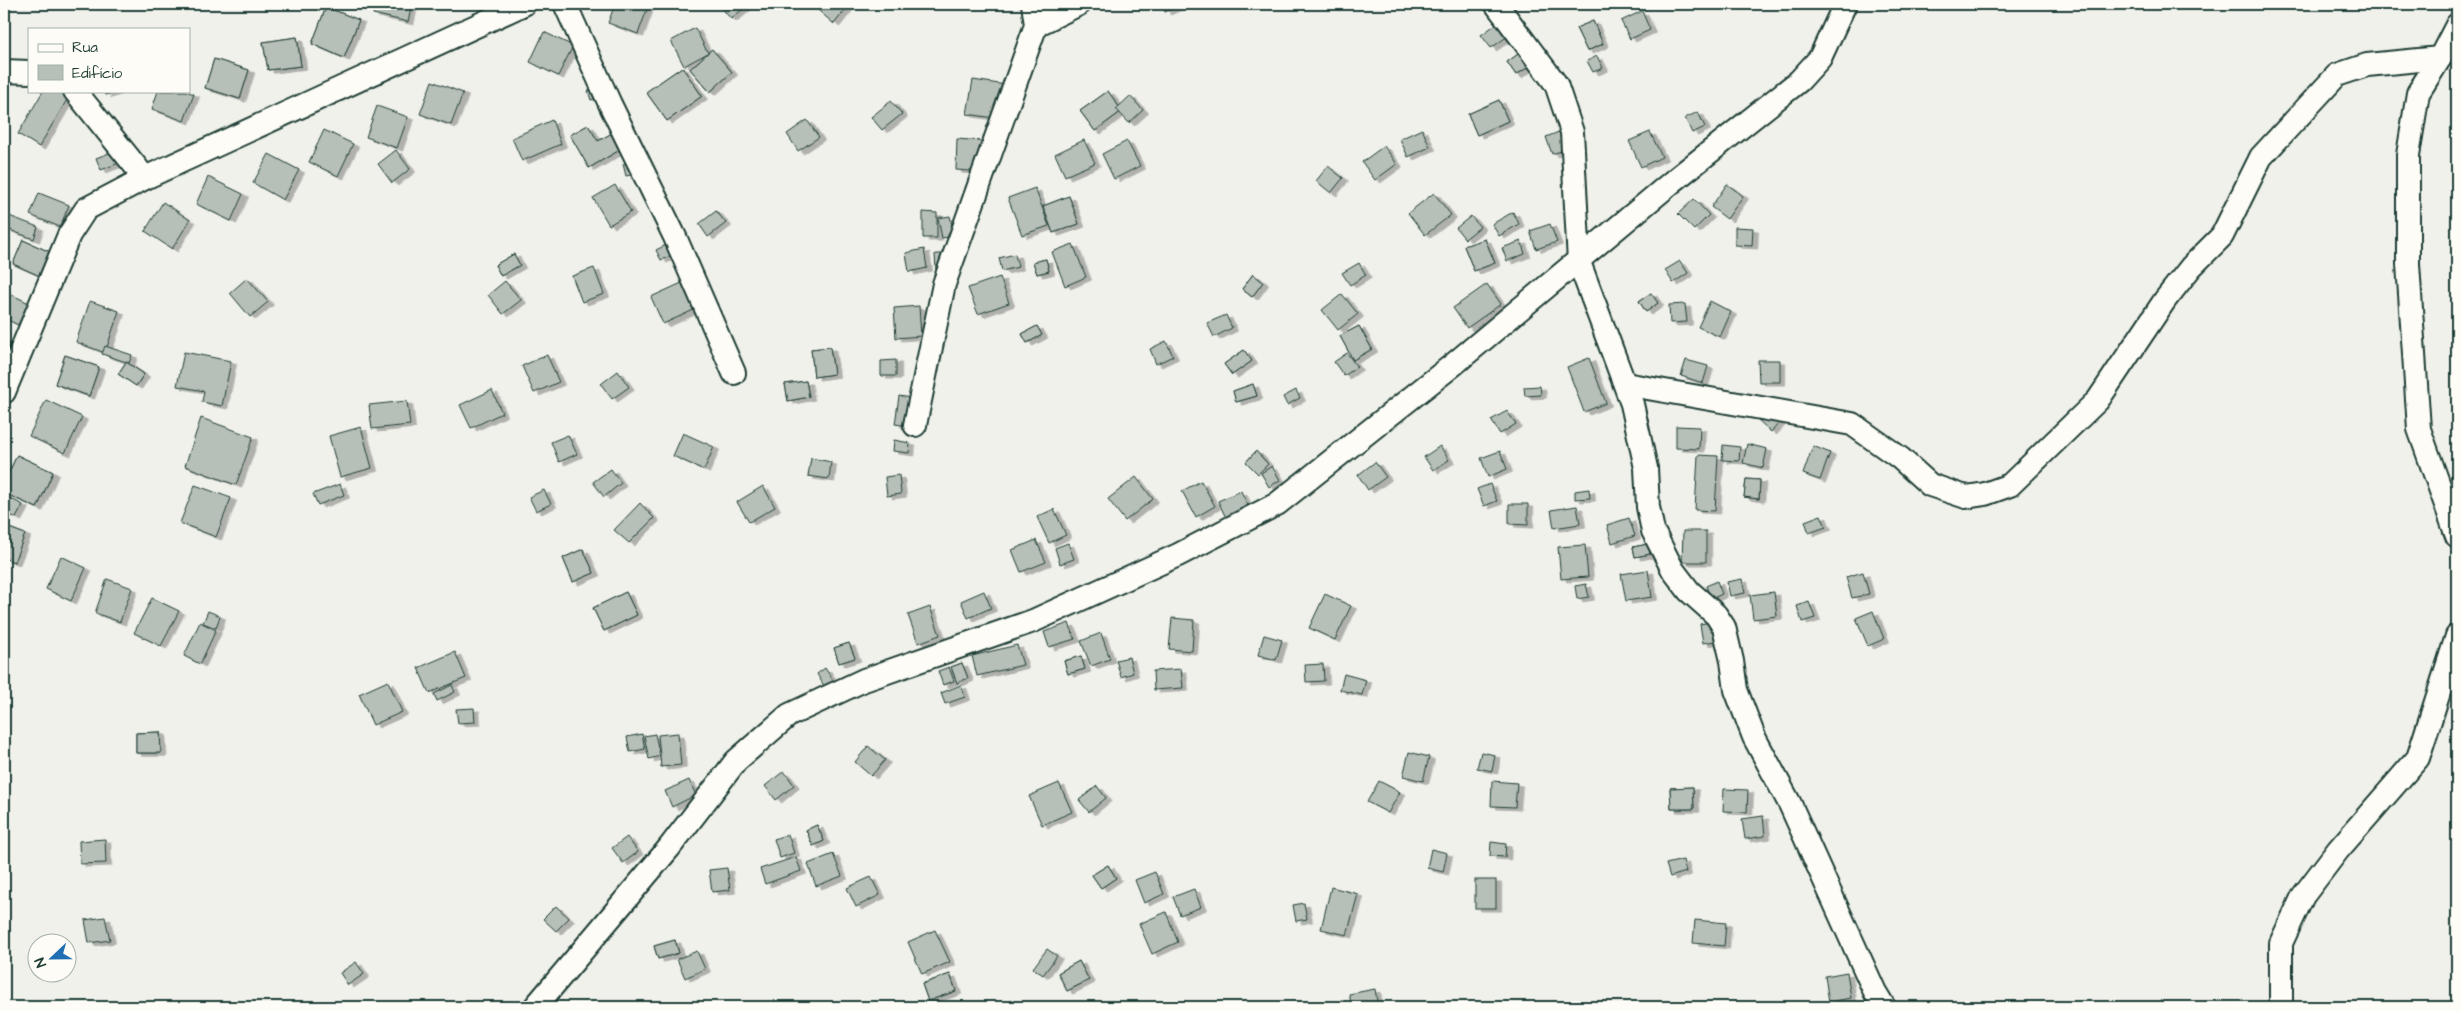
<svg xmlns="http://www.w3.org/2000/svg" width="2461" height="1011" viewBox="0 0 2461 1011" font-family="'Architects Daughter',sans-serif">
  <defs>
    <filter id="shadow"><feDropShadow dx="5.5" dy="3" stdDeviation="0" flood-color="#0004"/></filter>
  </defs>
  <rect width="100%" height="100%" fill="#f0f1eb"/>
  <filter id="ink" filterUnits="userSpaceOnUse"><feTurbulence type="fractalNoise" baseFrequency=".02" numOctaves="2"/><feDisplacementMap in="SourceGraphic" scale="10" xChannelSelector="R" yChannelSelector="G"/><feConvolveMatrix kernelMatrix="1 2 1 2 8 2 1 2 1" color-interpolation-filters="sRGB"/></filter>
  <g filter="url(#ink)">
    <g fill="#b6bfb8" stroke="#1f3d34" filter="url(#shadow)">
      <path d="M375 4H412L408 22 373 14Z"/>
      <path d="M615 4H649L638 34 608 23Z"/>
      <path d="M718 4H749L731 19Z"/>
      <path d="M811 4H847L849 5 834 24Z"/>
      <path d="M1162 4H1183L1165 12Z"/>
      <path d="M326 7 359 20 344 58 312 44Z"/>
      <path d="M326 7 359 20 344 58 312 44Z"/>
      <path d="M1642 11 1650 30 1630 39 1621 21Z"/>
      <path d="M1593 21 1603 44 1587 51 1576 28Z"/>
      <path d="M1593 21 1603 44 1587 51 1576 28Z"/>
      <path d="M1499 22 1508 36 1491 48 1481 35Z"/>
      <path d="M695 28 708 53 684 66 671 41Z"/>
      <path d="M544 32 573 46 558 76 530 62Z"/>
      <path d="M297 37 301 66 268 70 263 42Z"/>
      <path d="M297 37 301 66 268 70 263 42Z"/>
      <path d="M712 49 732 72 710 92 690 69Z"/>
      <path d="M712 49 732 72 710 92 690 69Z"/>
      <path d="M1521 52 1530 66 1516 75 1507 62Z"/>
      <path d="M1521 52 1530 66 1516 75 1507 62Z"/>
      <path d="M1597 56 1603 68 1593 72 1587 61Z"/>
      <path d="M214 59 249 70 240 99 205 88Z"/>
      <path d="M214 59 249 70 240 99 205 88Z"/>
      <path d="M682 67 702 96 667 121 646 92Z"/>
      <path d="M682 67 702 96 667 121 646 92Z"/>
      <path d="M973 80 1006 85 1001 119 967 114Z"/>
      <path d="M432 81 463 93 451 125 420 114Z"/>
      <path d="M604 85 607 95 591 100 588 91Z"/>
      <path d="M43 91 71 93 39 147 18 134Z"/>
      <path d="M105 91H117L106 95Z"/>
      <path d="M105 91H117L106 95Z"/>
      <path d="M158 91H186L194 94 184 121 152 109Z"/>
      <path d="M1108 91 1122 111 1095 131 1080 111Z"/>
      <path d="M1108 91 1122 111 1095 131 1080 111Z"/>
      <path d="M1130 96 1143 110 1129 123 1116 109Z"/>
      <path d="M1499 100 1508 121 1477 135 1468 114Z"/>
      <path d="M1499 100 1508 121 1477 135 1468 114Z"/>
      <path d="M891 101 902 114 882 130 871 117Z"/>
      <path d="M377 106 408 117 397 148 366 137Z"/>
      <path d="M1698 112 1705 127 1692 133 1685 118Z"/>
      <path d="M552 120 561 144 522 161 512 138Z"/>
      <path d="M807 120 819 137 798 151 787 134Z"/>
      <path d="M588 125 598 141 614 132 623 148 589 168 570 135Z"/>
      <path d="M588 125 598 141 614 132 623 148 589 168 570 135Z"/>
      <path d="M1569 128 1576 146 1552 154 1546 137Z"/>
      <path d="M1422 129 1430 147 1408 157 1400 139Z"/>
      <path d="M324 130 353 144 338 176 309 162Z"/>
      <path d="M1650 132 1662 157 1641 167 1629 141Z"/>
      <path d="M957 139 984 141 982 172 956 170Z"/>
      <path d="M1084 140 1095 163 1065 176 1055 154Z"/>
      <path d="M1127 141 1140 166 1114 179 1102 154Z"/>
      <path d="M1384 146 1397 164 1375 180 1362 162Z"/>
      <path d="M125 147 129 159 101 170 96 158Z"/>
      <path d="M396 150 410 169 392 183 378 164Z"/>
      <path d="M269 154 299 170 283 200 253 183Z"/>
      <path d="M639 161 642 172 626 176 623 164Z"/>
      <path d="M1328 166 1343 178 1331 193 1316 181Z"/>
      <path d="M208 177 243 194 231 221 196 204Z"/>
      <path d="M1727 184 1743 196 1727 219 1711 207Z"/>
      <path d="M615 185 631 212 609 225 593 198Z"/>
      <path d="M1035 188 1049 226 1022 235 1008 198Z"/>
      <path d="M39 193 69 205 60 227 30 215Z"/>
      <path d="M1434 193 1451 215 1425 235 1408 213Z"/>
      <path d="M1069 196 1079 224 1053 233 1043 206Z"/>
      <path d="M1069 196 1079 224 1053 233 1043 206Z"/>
      <path d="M1694 199 1709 215 1694 230 1678 214Z"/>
      <path d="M163 202 190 220 172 249 145 231Z"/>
      <path d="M716 211 726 223 708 237 699 224Z"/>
      <path d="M923 212 937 213V238H923Z"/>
      <path d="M1513 212 1519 224 1499 236 1492 224Z"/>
      <path d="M4 214 38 227 34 239 4 228Z"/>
      <path d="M950 216 954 236 942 238 938 218Z"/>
      <path d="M1471 216 1480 227 1465 239 1456 228Z"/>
      <path d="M1550 224 1557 242 1536 249 1530 231Z"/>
      <path d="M1735 227 1753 228 1752 246 1735 245Z"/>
      <path d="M1485 239 1495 263 1474 271 1464 246Z"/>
      <path d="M1485 239 1495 263 1474 271 1464 246Z"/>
      <path d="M23 240 50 252 40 276 13 264Z"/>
      <path d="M23 240 50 252 40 276 13 264Z"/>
      <path d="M1521 241 1525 254 1507 261 1502 248Z"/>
      <path d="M668 244 673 255 661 260 656 250Z"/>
      <path d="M1073 244 1086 277 1065 286 1052 252Z"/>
      <path d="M924 249 927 268 909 272 906 253Z"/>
      <path d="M514 254 520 265 501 276 495 265Z"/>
      <path d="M514 254 520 265 501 276 495 265Z"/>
      <path d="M935 254H949L950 271 936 272Z"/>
      <path d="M1015 254 1018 267 1002 271 999 258Z"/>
      <path d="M1046 259 1049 271 1037 274 1033 262Z"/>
      <path d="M1046 259 1049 271 1037 274 1033 262Z"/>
      <path d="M1680 261 1688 273 1673 283 1665 270Z"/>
      <path d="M1359 263 1366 275 1350 285 1342 273Z"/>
      <path d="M594 268 604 294 582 302 572 276Z"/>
      <path d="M1253 274 1263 282 1252 297 1242 289Z"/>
      <path d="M1253 274 1263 282 1252 297 1242 289Z"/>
      <path d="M1000 277 1009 303 978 314 968 288Z"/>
      <path d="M247 278 268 302 250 317 230 293Z"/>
      <path d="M505 281 521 300 503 314 488 295Z"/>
      <path d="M686 281 698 308 663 324 651 297Z"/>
      <path d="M1487 284 1501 304 1467 328 1453 308Z"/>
      <path d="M4 291 29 303 18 325 4 318Z"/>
      <path d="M1651 293 1658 303 1646 312 1639 301Z"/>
      <path d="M1651 293 1658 303 1646 312 1639 301Z"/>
      <path d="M1342 294 1358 314 1338 330 1322 310Z"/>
      <path d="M90 301 119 311 105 353 76 342Z"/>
      <path d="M1710 301 1731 312 1720 337 1698 327Z"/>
      <path d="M1685 304 1687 322 1670 323 1669 305Z"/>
      <path d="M919 306 921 336 896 338 894 308Z"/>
      <path d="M1226 315 1232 328 1214 337 1207 323Z"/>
      <path d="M1037 326 1042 335 1027 343 1022 334Z"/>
      <path d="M1037 326 1042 335 1027 343 1022 334Z"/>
      <path d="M1359 326 1372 349 1353 360 1340 336Z"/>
      <path d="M1359 326 1372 349 1353 360 1340 336Z"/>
      <path d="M4 341 12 345 4 363Z"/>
      <path d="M4 341 12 345 4 363Z"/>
      <path d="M1166 341 1173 356 1156 364 1150 349Z"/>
      <path d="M105 346 132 355 129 363 102 354Z"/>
      <path d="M830 347 834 374 814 377 811 349Z"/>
      <path d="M830 347 834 374 814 377 811 349Z"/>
      <path d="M1244 350 1252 361 1232 375 1224 364Z"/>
      <path d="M1244 350 1252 361 1232 375 1224 364Z"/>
      <path d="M184 352 231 361 222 406 202 402 204 391 177 386Z"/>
      <path d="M1347 353 1357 367 1344 376 1334 362Z"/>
      <path d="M65 355 99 367 89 396 55 384Z"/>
      <path d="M65 355 99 367 89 396 55 384Z"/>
      <path d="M547 355 559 382 534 393 522 366Z"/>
      <path d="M1589 358 1606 403 1584 412 1567 367Z"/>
      <path d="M896 360V376H881V361Z"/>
      <path d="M1686 360 1708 366 1703 383 1681 376Z"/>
      <path d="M1758 360H1780V382H1759Z"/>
      <path d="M126 362 144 374 136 386 118 374Z"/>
      <path d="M126 362 144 374 136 386 118 374Z"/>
      <path d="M618 371 629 387 612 399 601 384Z"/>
      <path d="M806 381 809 397 788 401 785 384Z"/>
      <path d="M806 381 809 397 788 401 785 384Z"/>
      <path d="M1253 384 1257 396 1236 402 1233 391Z"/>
      <path d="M1253 384 1257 396 1236 402 1233 391Z"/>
      <path d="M1540 386 1541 395 1525 396 1524 387Z"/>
      <path d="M492 390 502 413 471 428 460 405Z"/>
      <path d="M1296 390 1300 398 1287 405 1283 397Z"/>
      <path d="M899 396 918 399 914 427 895 424Z"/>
      <path d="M46 400 82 417 65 453 29 436Z"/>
      <path d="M407 401 410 425 372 429 369 405Z"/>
      <path d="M1766 409 1780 422 1771 432 1757 419Z"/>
      <path d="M1507 411 1516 424 1500 434 1491 420Z"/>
      <path d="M201 418 253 437 236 485 185 466Z"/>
      <path d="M1676 426 1700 427 1699 449 1676 448Z"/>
      <path d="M361 427 372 468 340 477 329 436Z"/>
      <path d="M683 433 714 447 704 470 673 456Z"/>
      <path d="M568 435 577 454 559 462 551 442Z"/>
      <path d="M894 440 910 443 909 453 893 451Z"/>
      <path d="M1747 444 1767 449 1763 468 1743 463Z"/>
      <path d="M1723 445 1740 447 1739 461 1722 460Z"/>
      <path d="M1440 446 1449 460 1433 470 1424 457Z"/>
      <path d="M1813 446 1830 453 1820 480 1803 474Z"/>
      <path d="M1256 451 1268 464 1258 474 1246 462Z"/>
      <path d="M1256 451 1268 464 1258 474 1246 462Z"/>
      <path d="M1500 451 1507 469 1488 477 1481 458Z"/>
      <path d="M17 455 53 472 37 508 4 493V483Z"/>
      <path d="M17 455 53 472 37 508 4 493V483Z"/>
      <path d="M1698 455 1718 456 1715 511 1695 510Z"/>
      <path d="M811 458 831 462 829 479 808 476Z"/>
      <path d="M1375 462 1386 477 1368 490 1358 475Z"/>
      <path d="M1272 466 1280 480 1269 487 1261 473Z"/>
      <path d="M611 469 621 483 604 497 593 482Z"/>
      <path d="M899 475 901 494 887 496 885 477Z"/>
      <path d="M1136 477 1153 499 1125 521 1108 499Z"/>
      <path d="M1746 479 1760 480 1759 499 1744 497Z"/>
      <path d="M1746 479 1760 480 1759 499 1744 497Z"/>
      <path d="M1201 481 1215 506 1196 517 1182 491Z"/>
      <path d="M340 484 344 495 318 505 313 494Z"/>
      <path d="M1490 484 1497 501 1484 506 1477 489Z"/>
      <path d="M195 485 231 498 216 537 180 523Z"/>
      <path d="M763 486 775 507 749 522 737 502Z"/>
      <path d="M1589 489 1590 498 1575 499V491Z"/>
      <path d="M544 490 551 504 536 511 529 497Z"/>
      <path d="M1241 491 1250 510 1227 520 1218 501Z"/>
      <path d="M4 495 23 505 16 518 4 512Z"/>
      <path d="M640 503 654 518 629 543 614 530Z"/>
      <path d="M1509 504H1528V525L1509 524Z"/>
      <path d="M1577 506 1580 524 1554 528 1551 510Z"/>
      <path d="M1054 509 1066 535 1049 543 1037 517Z"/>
      <path d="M1821 515 1826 527 1809 533 1805 521Z"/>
      <path d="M1629 518 1635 536 1612 543 1607 525Z"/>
      <path d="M4 526 25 534 14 562 4 558Z"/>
      <path d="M4 526 25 534 14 562 4 558Z"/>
      <path d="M1683 531H1706V562H1682Z"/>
      <path d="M1036 540 1046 562 1021 572 1012 550Z"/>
      <path d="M1068 543 1074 559 1060 564 1055 548Z"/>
      <path d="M1648 544 1650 554 1635 557 1633 547Z"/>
      <path d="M1648 544 1650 554 1635 557 1633 547Z"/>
      <path d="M1585 545 1588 577 1561 579 1558 547Z"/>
      <path d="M583 549 594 573 573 582 563 558Z"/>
      <path d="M583 549 594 573 573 582 563 558Z"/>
      <path d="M61 556 86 568 71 601 46 589Z"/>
      <path d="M1648 570 1652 597 1626 601 1621 574Z"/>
      <path d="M1863 572 1869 594 1852 598 1846 577Z"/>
      <path d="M107 579 132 588 120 622 95 613Z"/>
      <path d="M1742 579 1745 593 1730 596 1727 582Z"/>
      <path d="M1717 581 1722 594 1711 599 1706 586Z"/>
      <path d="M1586 584 1589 597 1577 599 1575 586Z"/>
      <path d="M984 591 991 608 968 618 961 601Z"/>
      <path d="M626 592 637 615 604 631 593 608Z"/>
      <path d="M626 592 637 615 604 631 593 608Z"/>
      <path d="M1774 592 1777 616 1753 619 1750 595Z"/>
      <path d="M1325 594 1351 606 1335 640 1309 628Z"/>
      <path d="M152 598 179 611 161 646 134 633Z"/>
      <path d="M1809 602 1815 618 1802 622 1797 606Z"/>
      <path d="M930 607 940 635 918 643 908 615Z"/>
      <path d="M208 611 220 616 216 628 203 623Z"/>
      <path d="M1873 611 1884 639 1868 646 1856 618Z"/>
      <path d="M1172 618 1194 620 1192 651 1169 649Z"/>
      <path d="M1723 620 1726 639 1703 643 1700 624Z"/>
      <path d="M200 622 216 630 200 664 184 656Z"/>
      <path d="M1069 623 1075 639 1049 647 1044 632Z"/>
      <path d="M1101 633 1110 659 1091 666 1081 641Z"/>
      <path d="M1264 635 1282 640 1276 660 1258 655Z"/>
      <path d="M849 643 855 658 839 663 834 648Z"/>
      <path d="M849 643 855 658 839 663 834 648Z"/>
      <path d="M1017 645 1023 665 977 676 972 656Z"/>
      <path d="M455 652 466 678 429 693 418 668Z"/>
      <path d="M1081 656 1085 669 1068 674 1064 661Z"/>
      <path d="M1081 656 1085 669 1068 674 1064 661Z"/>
      <path d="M1129 657 1133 673 1121 677 1116 660Z"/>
      <path d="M962 663 968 678 957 683 951 667Z"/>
      <path d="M962 663 968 678 957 683 951 667Z"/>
      <path d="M1323 664 1324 681 1306 682 1305 665Z"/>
      <path d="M949 667 954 681 943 685 938 671Z"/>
      <path d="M825 668 836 685 827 691 817 674Z"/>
      <path d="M1181 669 1183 688 1154 690 1153 671Z"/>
      <path d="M1344 674 1366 680 1362 695 1340 690Z"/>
      <path d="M388 681 402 712 373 725 359 694Z"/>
      <path d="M452 685 455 692 437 701 434 694Z"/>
      <path d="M961 685 965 697 945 704 941 693Z"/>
      <path d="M474 708 475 722 458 723 456 709Z"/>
      <path d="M160 732 161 753H136V733Z"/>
      <path d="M160 732 161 753H136V733Z"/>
      <path d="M678 733 681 765 661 767 658 735Z"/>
      <path d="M642 734 645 749 630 752 627 737Z"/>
      <path d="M655 734 660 756 649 759 644 736Z"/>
      <path d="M868 746 885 760 871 776 855 762Z"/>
      <path d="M1409 752 1429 757 1423 781 1403 776Z"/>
      <path d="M1481 752 1495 755 1492 771 1477 768Z"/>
      <path d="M784 771 794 785 776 800 765 786Z"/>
      <path d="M689 780 696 795 672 807 665 791Z"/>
      <path d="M1379 781 1400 792 1388 813 1367 802Z"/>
      <path d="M1492 781 1517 783 1515 807 1491 806Z"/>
      <path d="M1059 783 1072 812 1042 825 1029 796Z"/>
      <path d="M1097 786 1106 798 1089 812 1079 800Z"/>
      <path d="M1693 787 1694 809H1671L1670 788Z"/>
      <path d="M1693 787 1694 809H1671L1670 788Z"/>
      <path d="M1724 789 1748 790 1747 812 1723 811Z"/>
      <path d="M1763 816 1765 836 1745 839 1742 819Z"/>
      <path d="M817 825 824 841 813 846 806 830Z"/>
      <path d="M817 825 824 841 813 846 806 830Z"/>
      <path d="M788 834 794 853 780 858 774 839Z"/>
      <path d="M627 837 638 852 623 863 612 848Z"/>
      <path d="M105 839 106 863 80 864 79 841Z"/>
      <path d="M1491 842 1506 844 1505 857 1490 856Z"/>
      <path d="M1431 849 1447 853 1443 872 1427 868Z"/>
      <path d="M833 854 842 876 816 886 808 864Z"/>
      <path d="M796 857 801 871 765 884 760 869Z"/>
      <path d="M1683 860 1686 872 1670 877 1666 864Z"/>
      <path d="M1108 865 1116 878 1101 888 1092 875Z"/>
      <path d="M1108 865 1116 878 1101 888 1092 875Z"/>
      <path d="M727 868 730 890 712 892 709 870Z"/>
      <path d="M1155 872 1164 894 1144 903 1135 880Z"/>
      <path d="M871 877 880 895 856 907 847 888Z"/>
      <rect x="1475" y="880" width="21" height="28"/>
      <path d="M1331 887 1358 894 1347 935 1321 929Z"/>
      <path d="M1194 889 1201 907 1180 915 1173 897Z"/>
      <path d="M1304 903 1307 919 1296 921 1293 905Z"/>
      <path d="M556 906 569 918 556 931 543 919Z"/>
      <path d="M1166 912 1178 942 1152 954 1139 924Z"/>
      <path d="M105 917 110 940 89 943 85 920Z"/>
      <path d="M1695 920 1726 923 1724 946 1693 943Z"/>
      <path d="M935 930 950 962 922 974 908 942Z"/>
      <path d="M675 940 679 953 658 959 654 946Z"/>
      <path d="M675 940 679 953 658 959 654 946Z"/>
      <path d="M1047 949 1057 956 1043 975 1033 968Z"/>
      <path d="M697 951 705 969 685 978 677 959Z"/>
      <path d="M1079 961 1089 980 1067 991 1058 973Z"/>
      <path d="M1079 961 1089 980 1067 991 1058 973Z"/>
      <path d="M356 962 364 974 348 985 340 973Z"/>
      <path d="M1847 972 1851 998 1829 1002 1825 976Z"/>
      <path d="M950 974 956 991 928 1001 922 984Z"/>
      <path d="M950 974 956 991 928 1001 922 984Z"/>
      <path d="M1375 989 1378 1007H1352L1349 994Z"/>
    </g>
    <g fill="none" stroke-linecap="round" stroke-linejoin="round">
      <g stroke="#1f3d34" stroke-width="26">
        <g id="minor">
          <path d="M565 4 610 104 675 237 734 373"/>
          <path d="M1496 4 1556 84 1572 132 1579 262 1632 404 1646 468 1648 507 1653 531 1673 570 1689 591 1716 615 1724 627 1732 661 1736 690 1754 737 1790 804 1875 992 1884 1007"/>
          <path d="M1036 25 1079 4"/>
          <path d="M2457 25 2440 58 2418 93 2408 155V264L2419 429 2457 536"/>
          <path d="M4 71 29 72"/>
          <path d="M75 91 145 178"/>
          <path d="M1625 384 1852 424 1900 458 1930 485 1966 497 1985 494 2010 485 2098 400 2165 300 2191 267 2222 236 2261 157 2337 75 2367 65 2440 58"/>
          <path d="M4 392 69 235 86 209 145 178 524 4"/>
          <path d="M915 425 944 284 1036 25 1033 4"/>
          <path d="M535 1007 669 848 736 761 789 715 864 680 1033 621 1178 555 1277 504 1454 364 1672 182 1799 81 1820 58 1845 4"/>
          <path d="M2281 1007V943L2303 896 2338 850 2418 758 2457 636"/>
        </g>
      </g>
      <use href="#minor" stroke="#fdfcf7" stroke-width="22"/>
    </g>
  </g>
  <rect width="2461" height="1011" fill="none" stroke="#fdfcf7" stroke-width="20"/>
  <rect x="10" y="10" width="2441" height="991" fill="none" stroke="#1f3d34" stroke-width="2" filter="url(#ink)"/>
  <rect x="28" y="28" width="162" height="65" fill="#fdfcf7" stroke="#a4b0a9"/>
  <rect x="38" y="44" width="25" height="8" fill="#fdfcf7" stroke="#a4b0a9"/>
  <text x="72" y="52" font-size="15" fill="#1f3d34">Rua</text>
  <rect x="38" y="65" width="25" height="15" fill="#b6bfb8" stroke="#a4b0a9"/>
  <text x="72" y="78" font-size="15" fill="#1f3d34">Edifício</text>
  <g transform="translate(52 958) rotate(248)"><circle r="24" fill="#fdfcf7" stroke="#a4b0a9"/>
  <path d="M0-4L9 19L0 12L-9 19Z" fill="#1f6fb2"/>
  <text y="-8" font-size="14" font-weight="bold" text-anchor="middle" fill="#1f3d34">N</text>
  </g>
</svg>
